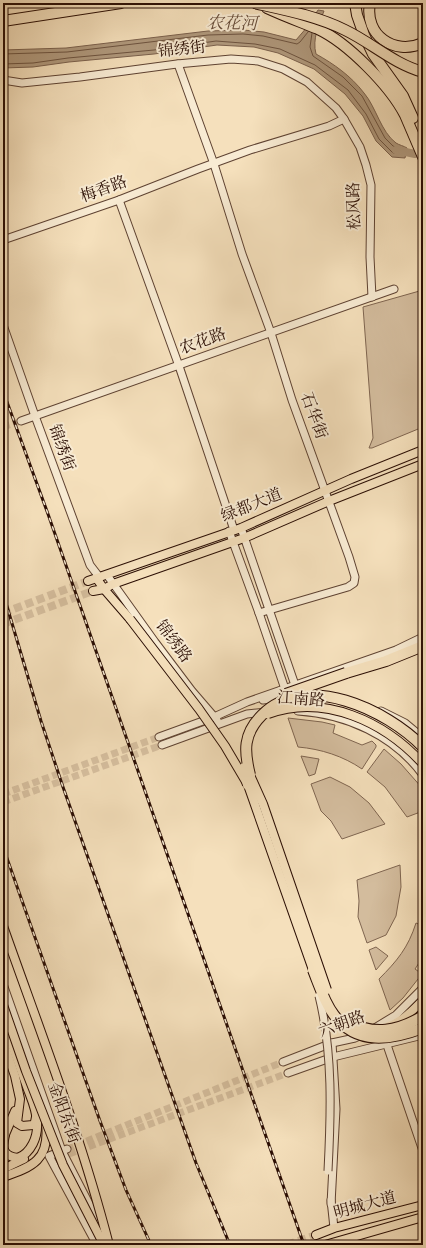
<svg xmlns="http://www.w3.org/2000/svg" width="426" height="1248" viewBox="0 0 426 1248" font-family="'Old Standard TT','Noto Serif SC',serif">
  <rect width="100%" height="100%" fill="#f5e0bc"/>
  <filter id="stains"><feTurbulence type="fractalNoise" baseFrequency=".005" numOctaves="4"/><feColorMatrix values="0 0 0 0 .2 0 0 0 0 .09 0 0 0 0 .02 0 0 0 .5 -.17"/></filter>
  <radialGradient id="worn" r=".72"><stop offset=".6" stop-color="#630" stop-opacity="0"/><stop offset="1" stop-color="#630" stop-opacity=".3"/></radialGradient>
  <g fill="#d3bc9d" stroke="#7f6550">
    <path d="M423 290V427L372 448H369L373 438 363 307Z"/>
    <path d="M288 718 322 722 335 725 333 733 362 745 372 741 376 745V747L362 769C343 756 321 749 298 747Z"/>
    <path d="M384 749 401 764 423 789V811L407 817 385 787 367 772Z"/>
    <path d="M301 756 319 759 315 774 309 776Z"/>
    <path d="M330 777 350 787 369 803 385 824 342 839 331 821 321 811 311 784Z"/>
    <path d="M400 865 401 887 398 904 396 916 386 935 367 943 358 917 359 901 357 880Z"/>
    <path d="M416 923 423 926V957L415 969 422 974 403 998 390 1010 379 979C397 961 408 948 416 923Z"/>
    <path d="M376 947 388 956 376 970 369 950Z"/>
  </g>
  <path fill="#b0997d" stroke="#7b614d" d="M318 10 324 11C319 24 312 39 316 54 334 64 351 76 364 93 376 107 381 132 396 143 399 145 404 146 407 148L405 158 392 157 376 141 363 116 345 94 314 69 278 53 254 47 217 45 154 54 69 62 33 67 3 68V50L66 48 208 31 243 30 264 32 296 40 308 26Z"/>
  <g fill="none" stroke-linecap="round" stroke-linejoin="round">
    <g stroke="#6e5440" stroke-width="1">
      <path d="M3 54 67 52 208 35 243 34 263 36 297 44 300 42 308 32"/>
      <path d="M3 64 33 63 68 58 154 50 216 41 255 44 280 49 315 65 348 90 366 114 379 139 393 153H401V150L393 146 385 138 362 96 343 77 313 56 310 47 312 33"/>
    </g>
    <path stroke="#b0997d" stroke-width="8" d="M396 150 415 154"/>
    <g stroke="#d7c0a0" stroke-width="7" stroke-dasharray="7 3.5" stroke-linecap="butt">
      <path d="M3 427 21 421"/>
      <path d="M3 794 159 737"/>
      <path d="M3 802 162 745"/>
      <path d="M67 1149 283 1062"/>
      <path d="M69 1154 288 1073"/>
    </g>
    <g stroke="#d7c0a0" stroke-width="8" stroke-dasharray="8 4" stroke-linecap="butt">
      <path d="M3 613 88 581"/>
      <path d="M3 624 93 591"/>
      <path d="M287 1245 316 1235"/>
    </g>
    <g stroke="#5e4232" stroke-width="9">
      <g id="minor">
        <path d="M178 64 214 164 242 254 271 333 292 400 349 557 355 577 354 583 348 587 259 613"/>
        <path d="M3 80 22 83 80 77 177 64 231 59 258 61 283 69 307 82 336 108 344 119 360 147 366 165 371 185 370 257 372 297"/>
        <path d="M119 200 179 366 234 530"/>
        <path d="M3 240 119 200 198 169 250 150 329 126 344 119"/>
        <path d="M3 325 35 416 90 565 100 578"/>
        <path d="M21 421 394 289"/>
        <path d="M241 528 295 685"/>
        <path d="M229 531 259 613 285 689"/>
        <path d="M107 575 155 642 192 691 217 720"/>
        <path d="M263 700 289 696"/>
        <path d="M298 711C346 714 394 735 423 775"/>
        <path d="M381 711 405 723 423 738"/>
        <path d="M159 737 214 717 247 702 396 650 423 637"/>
        <path d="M162 745 247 714 267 712"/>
        <path d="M3 984 62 1151 102 1229"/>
        <path d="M373 1029 396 1015 423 988"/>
        <path d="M387 1045 423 1151"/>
        <path d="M283 1062 332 1043 355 1038 364 1034"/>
        <path d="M288 1073 333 1057 423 1035"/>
        <path d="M67 1149 49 1156 97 1245"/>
        <path d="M331 1200 334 1228"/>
        <path d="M331 1204 336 1109 332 1043"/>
      </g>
    </g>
    <g stroke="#2b0e04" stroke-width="10">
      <g id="major">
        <path d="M97 579 104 589 130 619"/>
        <path d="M88 581 241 528 351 479 423 450"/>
        <path d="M93 591 104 589 113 584 244 538 329 501 423 464"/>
        <path d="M3 1020C11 1041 18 1062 26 1084 30 1096 37 1109 37 1123 38 1137 31 1153 18 1158 2 1156 2 1148 5 1135"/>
        <path d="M387 1027C402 1022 412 1011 423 1000"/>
        <path d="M3 1041 15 1076 20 1099 17 1123 22 1126 33 1125 35 1122 36 1117"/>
        <path d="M3 1139 15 1111"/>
        <path d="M3 1169 24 1159"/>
        <path d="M3 1177C33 1167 50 1159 46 1124"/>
        <path d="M316 1235 334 1228 423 1205"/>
        <path d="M325 1245 423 1217"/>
      </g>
    </g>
    <g stroke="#2b0e04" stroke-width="12">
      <g id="highway">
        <path d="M355 3 357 15 364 35 373 54 403 96 413 118"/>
        <path d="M370 3C364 35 394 56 423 43"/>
        <path d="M267 8C284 16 301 22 318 29 348 43 390 86 405 115 411 129 417 143 423 157"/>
        <path d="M3 21 121 3"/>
        <path d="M346 673 386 661 423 646"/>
      </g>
    </g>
    <use href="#minor" stroke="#f8ebd3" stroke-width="7"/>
    <use href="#major" stroke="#f5e0bc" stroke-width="8"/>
    <use href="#highway" stroke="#f5e0bc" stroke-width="10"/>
    <g stroke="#2b0e04" stroke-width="3">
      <g id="rail">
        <path d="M3 391 48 514 304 1245"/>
        <path d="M3 593 41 721 63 787 196 1163 230 1245"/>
        <path d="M3 847 100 1121 126 1190 151 1245"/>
      </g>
    </g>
    <use href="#rail" stroke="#f8ebd3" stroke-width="1.5" stroke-dasharray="4.5" stroke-linecap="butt"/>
    <g stroke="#5e4232" stroke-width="9" stroke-linecap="butt">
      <path id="minor-bridge" d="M319 996C333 1053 331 1113 328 1171"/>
    </g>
    <g stroke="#2b0e04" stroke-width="10" stroke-linecap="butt">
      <g id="major-bridge">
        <path d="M130 619 199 709 225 746 248 785 313 970"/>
        <path d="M268 714C324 693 385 722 423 764"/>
        <path d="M250 775 263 804 327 990"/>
        <path d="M3 926C40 1031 81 1136 109 1245"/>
        <path d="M3 1005 26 1071 63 1165 104 1245"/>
      </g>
    </g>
    <g stroke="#2b0e04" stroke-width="12" stroke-linecap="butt">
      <g id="highway-bridge">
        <path d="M254 3C285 10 317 16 345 30 372 43 394 64 423 72"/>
        <path d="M286 694 346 673"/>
        <path d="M244 768 248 785"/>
        <path d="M250 775C244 751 243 734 262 715 306 671 387 710 423 747"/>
        <path d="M313 970C319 985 324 1002 334 1015 357 1046 391 1040 423 1028"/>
        <path d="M347 1021C374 1036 398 1031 423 1016"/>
      </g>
    </g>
    <use href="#minor-bridge" stroke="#f8ebd3" stroke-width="7"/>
    <use href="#major-bridge" stroke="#f5e0bc" stroke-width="8"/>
    <use href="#highway-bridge" stroke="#f5e0bc" stroke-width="10"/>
  </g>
  <g text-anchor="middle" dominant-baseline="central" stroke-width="4" stroke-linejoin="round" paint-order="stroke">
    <g font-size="16" fill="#2b0e04" stroke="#f8ebd3">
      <text transform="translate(182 50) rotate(-6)">锦绣街</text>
      <text transform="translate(104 190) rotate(-20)">梅香路</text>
      <text transform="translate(355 206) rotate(-92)">松风路</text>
      <text transform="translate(203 342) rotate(-20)">农花路</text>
      <text transform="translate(313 416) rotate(70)">石华街</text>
      <text transform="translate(61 448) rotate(70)">锦绣街</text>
      <text transform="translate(252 506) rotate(-22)">绿都大道</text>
      <text transform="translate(173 642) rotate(53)">锦绣路</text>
      <text transform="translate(301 700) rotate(4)">江南路</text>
      <text transform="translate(342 1025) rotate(-20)">六朝路</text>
      <text transform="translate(63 1113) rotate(70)">金阳东街</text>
      <text transform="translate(365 1206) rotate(-15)">明城大道</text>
    </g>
    <g font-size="17" font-style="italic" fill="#674d3a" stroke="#f8ebd3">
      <text transform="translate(232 24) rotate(1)">农花河</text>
    </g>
  </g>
  <rect width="426" height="1248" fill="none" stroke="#f5e0bc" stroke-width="16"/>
  <rect x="4" y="4" width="418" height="1240" fill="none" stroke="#2b0e04" stroke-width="2"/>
  <rect x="8" y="8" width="410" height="1232" fill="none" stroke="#2b0e04"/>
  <rect width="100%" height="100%" filter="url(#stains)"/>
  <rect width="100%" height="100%" fill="url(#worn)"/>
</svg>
